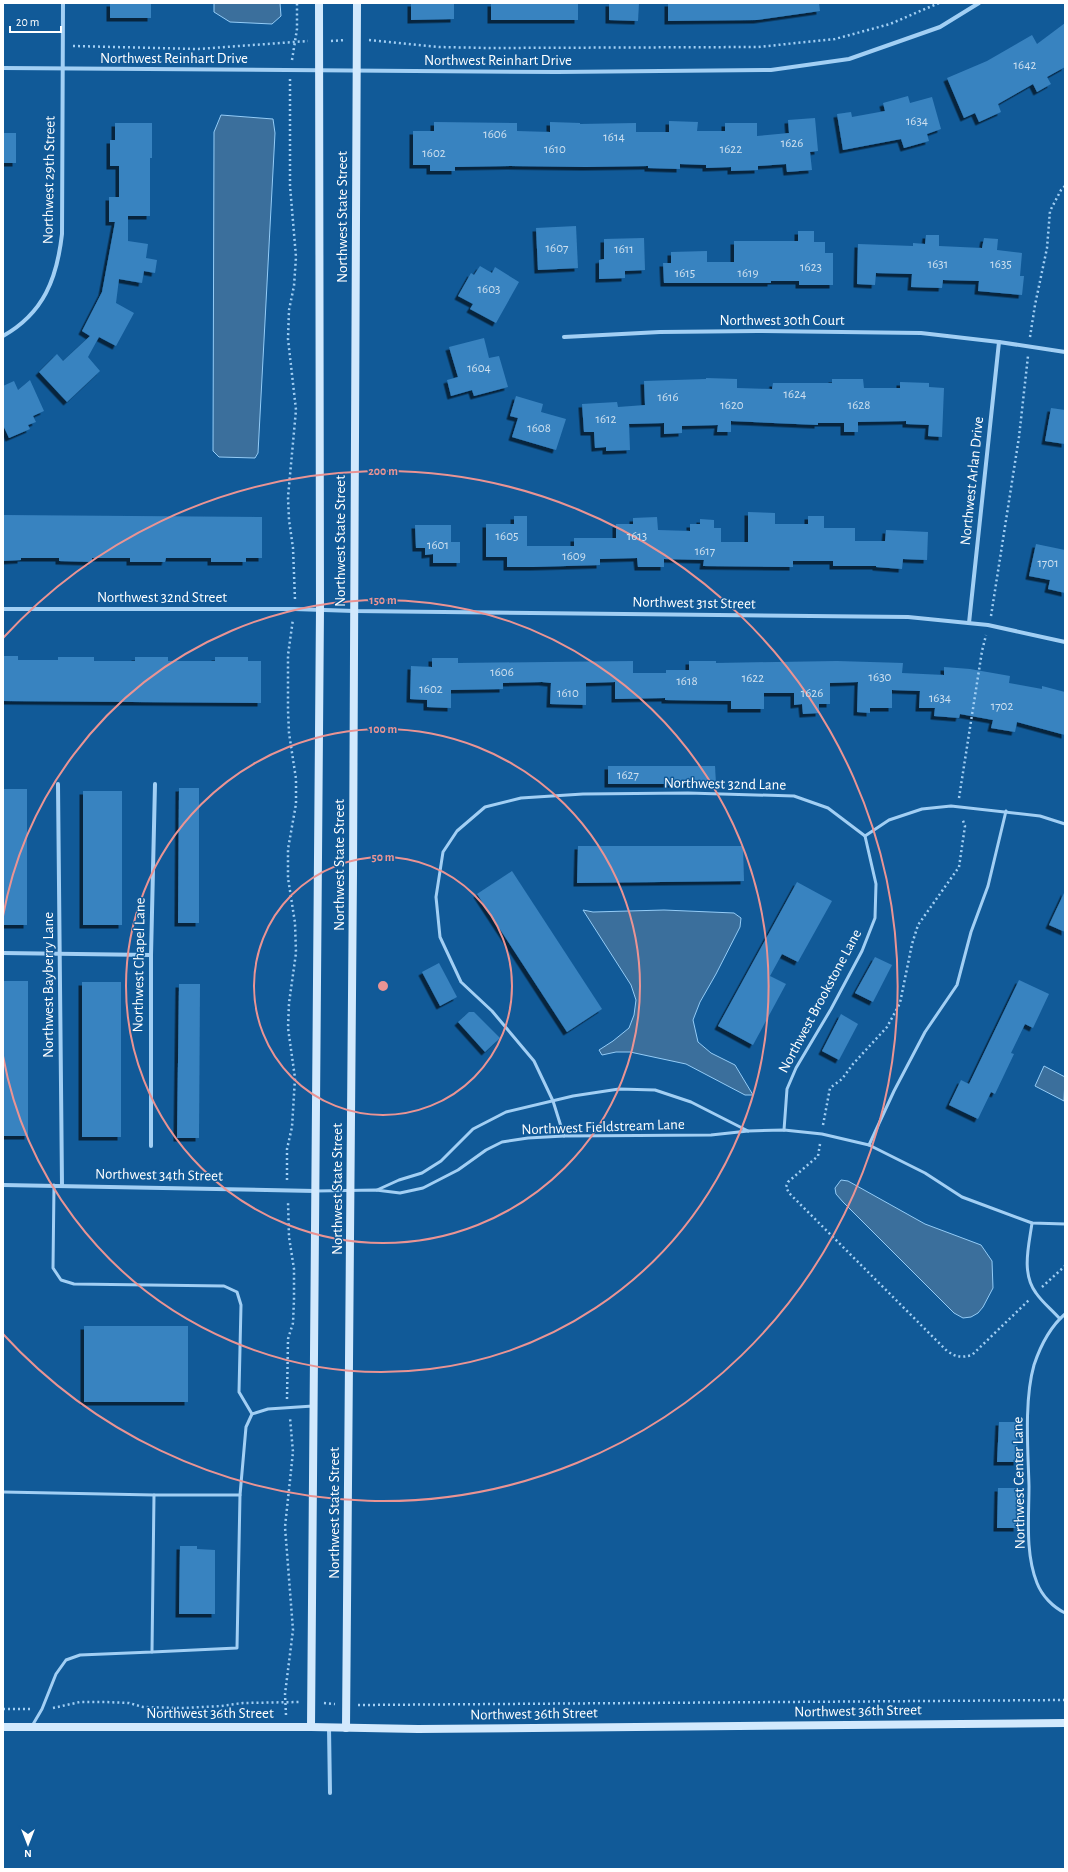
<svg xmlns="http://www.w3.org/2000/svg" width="1068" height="1872" viewBox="0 0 1068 1872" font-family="'Alegreya Sans',sans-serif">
  <defs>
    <filter id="shadow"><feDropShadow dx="-3.5" dy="3.5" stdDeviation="0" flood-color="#0009"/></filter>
  </defs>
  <rect width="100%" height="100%" fill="#115a98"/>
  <g fill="#3b6f9c" stroke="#94ccf7">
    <path d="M214 3H280L281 16 272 24 230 22 214 12Z"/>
    <path d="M221 115 273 119 275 133 258 453 255 458 219 457 213 451 214 132Z"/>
    <path d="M583 910 593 912 664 910 734 913 741 918 740 927 716 974 700 1002 693 1020 698 1042 711 1053 735 1065 753 1095H745L686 1064 630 1052H616L602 1055 599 1050 613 1041 629 1028 634 1015 636 1000 631 985Z"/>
    <path d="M1044 1066 1065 1077 1064 1101 1035 1086Z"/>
    <path d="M841 1180 848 1181 925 1224 981 1245 992 1261 993 1288 983 1307 978 1313 971 1317 963 1318 954 1313 843 1202 836 1194 835 1188Z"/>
  </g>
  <g fill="#3983c0" filter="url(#shadow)">
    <rect x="110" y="3" width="41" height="15"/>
    <path d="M411 3H454V19L411 20Z"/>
    <rect x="491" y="3" width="87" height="17"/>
    <path d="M609 3H639L638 21 609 20Z"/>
    <path d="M668 3H819L820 11 757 20 668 21Z"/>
    <path d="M1065 23V67L1047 77 1051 84 1037 92 1033 84 998 104 1001 112 979 122 975 113 964 118 947 78 987 61 1032 35 1037 44Z"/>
    <path d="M908 96 910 103 932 97 941 129 927 134 929 141 904 148 901 139 843 150 837 114 851 112 852 117 885 111 883 103Z"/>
    <path d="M815 118 818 151 810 152 812 170 787 172 786 164 758 166V170L731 171V167L706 168V165L680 164V169L648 168V166L586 167 510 166 455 167V171H430V165H413V131H434V122L517 123V131L550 132V122L580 123V124L636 123V132H669V121L698 122 697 131H725V123H757V136L789 133 788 120Z"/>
    <path d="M115 123H152V158H150V216H128V241L148 244 146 258 157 260 155 273 144 271 142 283 119 279 116 303 134 313 116 346 99 337 88 357 100 371 67 402 39 372 57 354 63 361 90 336 82 331 102 292 115 222H109V197H119V166H110V140H115Z"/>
    <rect x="3" y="133" width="13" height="30"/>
    <path d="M576 226 578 268 538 270 536 228Z"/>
    <path d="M798 231H814V242H825V253H833V285H799V281H771V283H664L663 263H671V252L707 251V262H734V241H798Z"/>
    <path d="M926 235H939V246L982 248 984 238 998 239 997 250 1022 253 1020 276H1024L1022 295 978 291 979 281 943 280 942 288 911 287 912 274 876 273 875 285 857 284 858 244 913 246V243L925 244Z"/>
    <path d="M644 238 645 270 625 271V278L599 279V260L604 259V239Z"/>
    <path d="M480 266 492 273 495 267 519 282 496 323 470 309 473 304 458 296 471 273 474 275Z"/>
    <path d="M484 338 489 358 499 356 508 387 474 396 472 390 451 396 447 380 458 377 449 347Z"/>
    <path d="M706 378 737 379V388L772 389 773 383H832V379H863L864 388H900V382L929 383V387L944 388 942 437 928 436 929 425 906 424V421L858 422V432H844V423H818V425L731 421V432H717L718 425 682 426V433L664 434V423L629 424 630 450 606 451V447L595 448 594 432H584L582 404 617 402 618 407 645 405 644 381 706 379Z"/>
    <path d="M30 380 44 411 33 416 36 422 28 425 30 429 9 438 3 425V386L14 381 18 390Z"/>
    <path d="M516 396 543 404 541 412 566 419 556 450 512 437 518 418 510 416Z"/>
    <path d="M1051 408 1065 410V444L1045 441Z"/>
    <path d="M748 512 775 513V524H808V516H824V528H855V541H885L886 530 928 532 927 560 903 559 902 569 876 567V566H833V561H793V567L703 566 704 560 664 559V567H638L637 558 600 559V565L533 567H507V557H486V524H514V516H527V546H574V538H616V524H633V518L657 517 658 530 690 531V524H700V519L714 520V528H721V542H748Z"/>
    <path d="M3 515 262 517V558H246V562H211V558H166L165 562H130V558H92V562L59 561V558H21V560L3 561Z"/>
    <path d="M415 525H451V542H460V563H433V554L425 555V548H416Z"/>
    <path d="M1036 544 1065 550V593L1048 589 1050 580 1029 576Z"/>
    <path d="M3 656H18V660H58V657H94V661H135V657H168V661H215V657H248V661H261V703L3 701Z"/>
    <path d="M432 658H458V663L633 661V673H666V670H689V661H716V663L837 661 903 663 902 673 944 675V667L970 669 1010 676 1009 683 1042 689V686L1065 692V735L1017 722 1015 732 991 728 993 720 960 714 959 718 934 716 935 708H919L920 691 892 690V708H870V713L857 712 858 682 830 683V704H819V713L803 714 802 704 794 705V693H764V709H731V701L665 700V698L615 699V682L586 683V705L550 704 551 683 542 682 503 683V689L451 690V708L427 707V700L410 699 411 666 432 667Z"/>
    <path d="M608 766H715L716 784H608Z"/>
    <path d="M179 788H199V923H178Z"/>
    <rect x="3" y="789" width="24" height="136"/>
    <rect x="83" y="791" width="39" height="134"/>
    <path d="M578 846H743L744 881 577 883Z"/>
    <path d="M512 871 602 1009 567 1032 477 894Z"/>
    <path d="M797 882 832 901 798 962 782 954 770 976 786 984 753 1045 718 1026Z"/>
    <path d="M1065 891V932L1049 925Z"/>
    <path d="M875 957 892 965 873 1002 855 993Z"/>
    <path d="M439 963 457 997 440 1006 422 972Z"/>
    <path d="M1019 980 1049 994 1033 1028 1025 1024 1011 1053 1014 1054 995 1094 991 1092 978 1119 949 1105 961 1080 969 1084Z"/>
    <rect x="3" y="981" width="25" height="155"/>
    <rect x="82" y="982" width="39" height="155"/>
    <path d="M179 984H200L199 1138H177Z"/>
    <path d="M469 1012H474L500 1038 485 1052 458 1022Z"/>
    <path d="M841 1014 858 1024 839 1060 822 1051Z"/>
    <rect x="84" y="1326" width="104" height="76"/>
    <path d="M999 1422H1018L1017 1462H997Z"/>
    <path d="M998 1488H1018L1017 1528H997Z"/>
    <path d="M180 1546H197V1549L215 1550V1614H179Z"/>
  </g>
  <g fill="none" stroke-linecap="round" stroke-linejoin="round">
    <g stroke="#a2cff4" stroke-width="2.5" stroke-dasharray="2 3" stroke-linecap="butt">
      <path d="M369 40 439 47 490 48 758 47 835 39 890 24 939 3"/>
      <path d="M331 41 346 40"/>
      <path d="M73 46 198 49 308 41"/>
      <path d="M292 60 297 29V3"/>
      <path d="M290 79V186L296 257 294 286 289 310 288 339 296 410 288 497 289 520 293 548 295 600"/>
      <path d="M1030 337 1035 305 1047 248 1050 211 1061 190 1065 186"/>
      <path d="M991 616 1019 437 1028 356"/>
      <path d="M959 798 982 651 986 635"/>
      <path d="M823 1125 830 1088 842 1079 853 1064 887 1027 900 1003 912 944 918 925 959 867 965 826 962 818"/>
      <path d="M820 1144 818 1156 788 1182 786 1187 789 1193 947 1351C956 1357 961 1358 972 1355L1029 1300"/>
      <path d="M287 1180V1149L292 1127 295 1078 288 1028 289 1003 296 953 295 923 288 878V849L296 804V779L289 733 288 710V655L293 619"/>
      <path d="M1042 1287 1065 1266"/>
      <path d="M287 1399 288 1339 293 1323 294 1300V1269L289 1237 288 1201"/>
      <path d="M324 1703 335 1704"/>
      <path d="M358 1705 1065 1700"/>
      <path d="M53 1708 80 1702H105L129 1703 143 1707 184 1708 221 1706 243 1703 299 1702"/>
      <path d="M3 1709H30"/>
      <path d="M286 1715 285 1694 293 1630 285 1527 293 1452 290 1418"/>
    </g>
    <g stroke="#a2cff4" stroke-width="3">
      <path d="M784 1130 787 1089 796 1068 831 1009 862 951 875 918 876 884 865 836"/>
      <path d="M564 1136 553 1101 534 1061 492 1011 461 982 440 937 436 897 443 852 457 831 485 807 521 798 583 794 688 793 794 796 828 808 865 836 889 820 922 809 951 806 1040 816 1065 824"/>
      <path d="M869 1145 894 1091 925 1032 957 985 971 932 988 886 1006 811"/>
      <path d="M54 1185 53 1268 61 1280 74 1284 224 1286 237 1292 241 1305 239 1392 252 1414"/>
      <path d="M377 1190 399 1180 422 1173 441 1161 473 1129 506 1112 573 1096 619 1089 655 1090 691 1102 748 1131"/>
      <path d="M317 1191 376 1190 400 1193 423 1188 458 1170 486 1150 502 1142 528 1138 564 1136 711 1135 748 1131 784 1130 822 1134 869 1145 925 1173 962 1197 1032 1223 1065 1224"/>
      <path d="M1032 1223C1029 1245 1021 1273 1036 1293 1042 1302 1052 1310 1060 1319"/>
      <path d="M1065 1314C1050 1327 1040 1347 1034 1365 1024 1400 1028 1450 1029 1486 1029 1517 1025 1553 1037 1583 1042 1596 1053 1607 1065 1613"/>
      <path d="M3 1492 154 1495 152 1652 80 1655 66 1660 56 1674 42 1709 32 1726"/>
      <path d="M154 1495H240L246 1427 252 1414 268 1409 313 1406"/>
      <path d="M152 1652 237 1648 240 1495"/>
    </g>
    <g stroke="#a2cff4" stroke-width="4">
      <path d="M3 68 557 72 771 70 849 59 940 27 979 3"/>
      <path d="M3 336C44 313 57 278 62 234L63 3"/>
      <path d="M564 337 660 332 758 331 921 333 999 342 1065 352"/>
      <path d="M3 609H294L354 611 908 617 988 625 1065 642"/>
      <path d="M969 623 999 342"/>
      <path d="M58 784 62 1185"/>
      <path d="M3 953 151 955"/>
      <path d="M151 1146V955L155 784"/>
      <path d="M3 1185 315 1191"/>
      <path d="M329 1728 330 1793"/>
    </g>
    <g stroke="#d2e9fd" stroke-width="8">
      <path d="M3 1727H311L418 1729 1065 1723"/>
      <path d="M311 1727 320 609 319 3"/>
      <path d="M346 1728 353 873 357 3"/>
    </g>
  </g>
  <g fill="none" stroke="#ea9494" stroke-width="2">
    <circle cx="383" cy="986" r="129"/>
    <circle cx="383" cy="986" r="257"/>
    <path d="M3 916A386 386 0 1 1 3 1056"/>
    <path d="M3 638A515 515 0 1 1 3 1334"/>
  </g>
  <g text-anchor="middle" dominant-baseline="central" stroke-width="3" stroke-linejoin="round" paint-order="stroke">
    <g font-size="13" fill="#cee0ef">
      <text x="1025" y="65">1642</text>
      <text x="917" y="121">1634</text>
      <text x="495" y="134">1606</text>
      <text x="614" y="137">1614</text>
      <text x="792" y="143">1626</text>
      <text x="555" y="149">1610</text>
      <text x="731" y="149">1622</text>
      <text x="434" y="153">1602</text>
      <text x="557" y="248">1607</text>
      <text x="624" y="249">1611</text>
      <text x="938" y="264">1631</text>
      <text x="1001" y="264">1635</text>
      <text x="811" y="267">1623</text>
      <text x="685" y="273">1615</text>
      <text x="748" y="273">1619</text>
      <text x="489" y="289">1603</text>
      <text x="479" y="368">1604</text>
      <text x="795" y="394">1624</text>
      <text x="668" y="397">1616</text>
      <text x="732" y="405">1620</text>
      <text x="859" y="405">1628</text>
      <text x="606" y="419">1612</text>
      <text x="539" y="428">1608</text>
      <text x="507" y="536">1605</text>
      <text x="637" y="536">1613</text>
      <text x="438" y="545">1601</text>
      <text x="705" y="551">1617</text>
      <text x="574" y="556">1609</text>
      <text x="1048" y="563">1701</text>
      <text x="502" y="672">1606</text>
      <text x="880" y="677">1630</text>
      <text x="753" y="678">1622</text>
      <text x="687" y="681">1618</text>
      <text x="431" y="689">1602</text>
      <text x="568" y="693">1610</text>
      <text x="812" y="693">1626</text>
      <text x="940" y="698">1634</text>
      <text x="1002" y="706">1702</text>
      <text x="628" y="775">1627</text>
    </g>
    <g font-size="15" fill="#fff" stroke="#115a98">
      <text x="174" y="58">Northwest Reinhart Drive</text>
      <text x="498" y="60">Northwest Reinhart Drive</text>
      <text transform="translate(49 180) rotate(-89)">Northwest 29th Street</text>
      <text transform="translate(342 217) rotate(-90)">Northwest State Street</text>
      <text x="782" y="320">Northwest 30th Court</text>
      <text transform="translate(972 481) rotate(-84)">Northwest Arlan Drive</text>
      <text transform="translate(340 541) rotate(-90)">Northwest State Street</text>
      <text x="162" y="597">Northwest 32nd Street</text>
      <text transform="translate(694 603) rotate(1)">Northwest 31st Street</text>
      <text transform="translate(725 784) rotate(1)">Northwest 32nd Lane</text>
      <text transform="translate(339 865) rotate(-90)">Northwest State Street</text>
      <text transform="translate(139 965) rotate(-89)">Northwest Chapel Lane</text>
      <text transform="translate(48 985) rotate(-90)">Northwest Bayberry Lane</text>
      <text transform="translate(820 1001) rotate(-62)">Northwest Brookstone Lane</text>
      <text transform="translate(603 1127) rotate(-2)">Northwest Fieldstream Lane</text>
      <text transform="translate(159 1175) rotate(1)">Northwest 34th Street</text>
      <text transform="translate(337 1189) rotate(-90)">Northwest State Street</text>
      <text transform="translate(1019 1483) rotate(-91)">Northwest Center Lane</text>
      <text transform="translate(334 1513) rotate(-90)">Northwest State Street</text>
      <text transform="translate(858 1711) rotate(-1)">Northwest 36th Street</text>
      <text x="210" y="1713">Northwest 36th Street</text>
      <text transform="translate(534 1714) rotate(-1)">Northwest 36th Street</text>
    </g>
  </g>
  <circle cx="383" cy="986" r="6" fill="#ea9494" stroke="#115a98" stroke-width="2"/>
  <g font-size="12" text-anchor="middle" font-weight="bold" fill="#ea9494" stroke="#115a98" stroke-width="3" stroke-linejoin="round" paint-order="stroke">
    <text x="383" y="475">200 m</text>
    <text x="383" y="604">150 m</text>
    <text x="383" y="733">100 m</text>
    <text x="383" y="861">50 m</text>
  </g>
  <rect width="1068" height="1872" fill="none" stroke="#ffffff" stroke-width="8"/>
  <g transform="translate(28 1844) rotate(180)" stroke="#115a98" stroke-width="3" paint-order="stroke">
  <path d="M0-3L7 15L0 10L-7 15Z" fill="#ffffff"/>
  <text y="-6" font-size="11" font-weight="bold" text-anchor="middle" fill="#ffffff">N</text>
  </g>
  <path d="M10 26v6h51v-6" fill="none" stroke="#ffffff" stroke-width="2"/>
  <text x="16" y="26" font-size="12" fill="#ffffff" stroke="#115a98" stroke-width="3" paint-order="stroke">20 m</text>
</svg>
